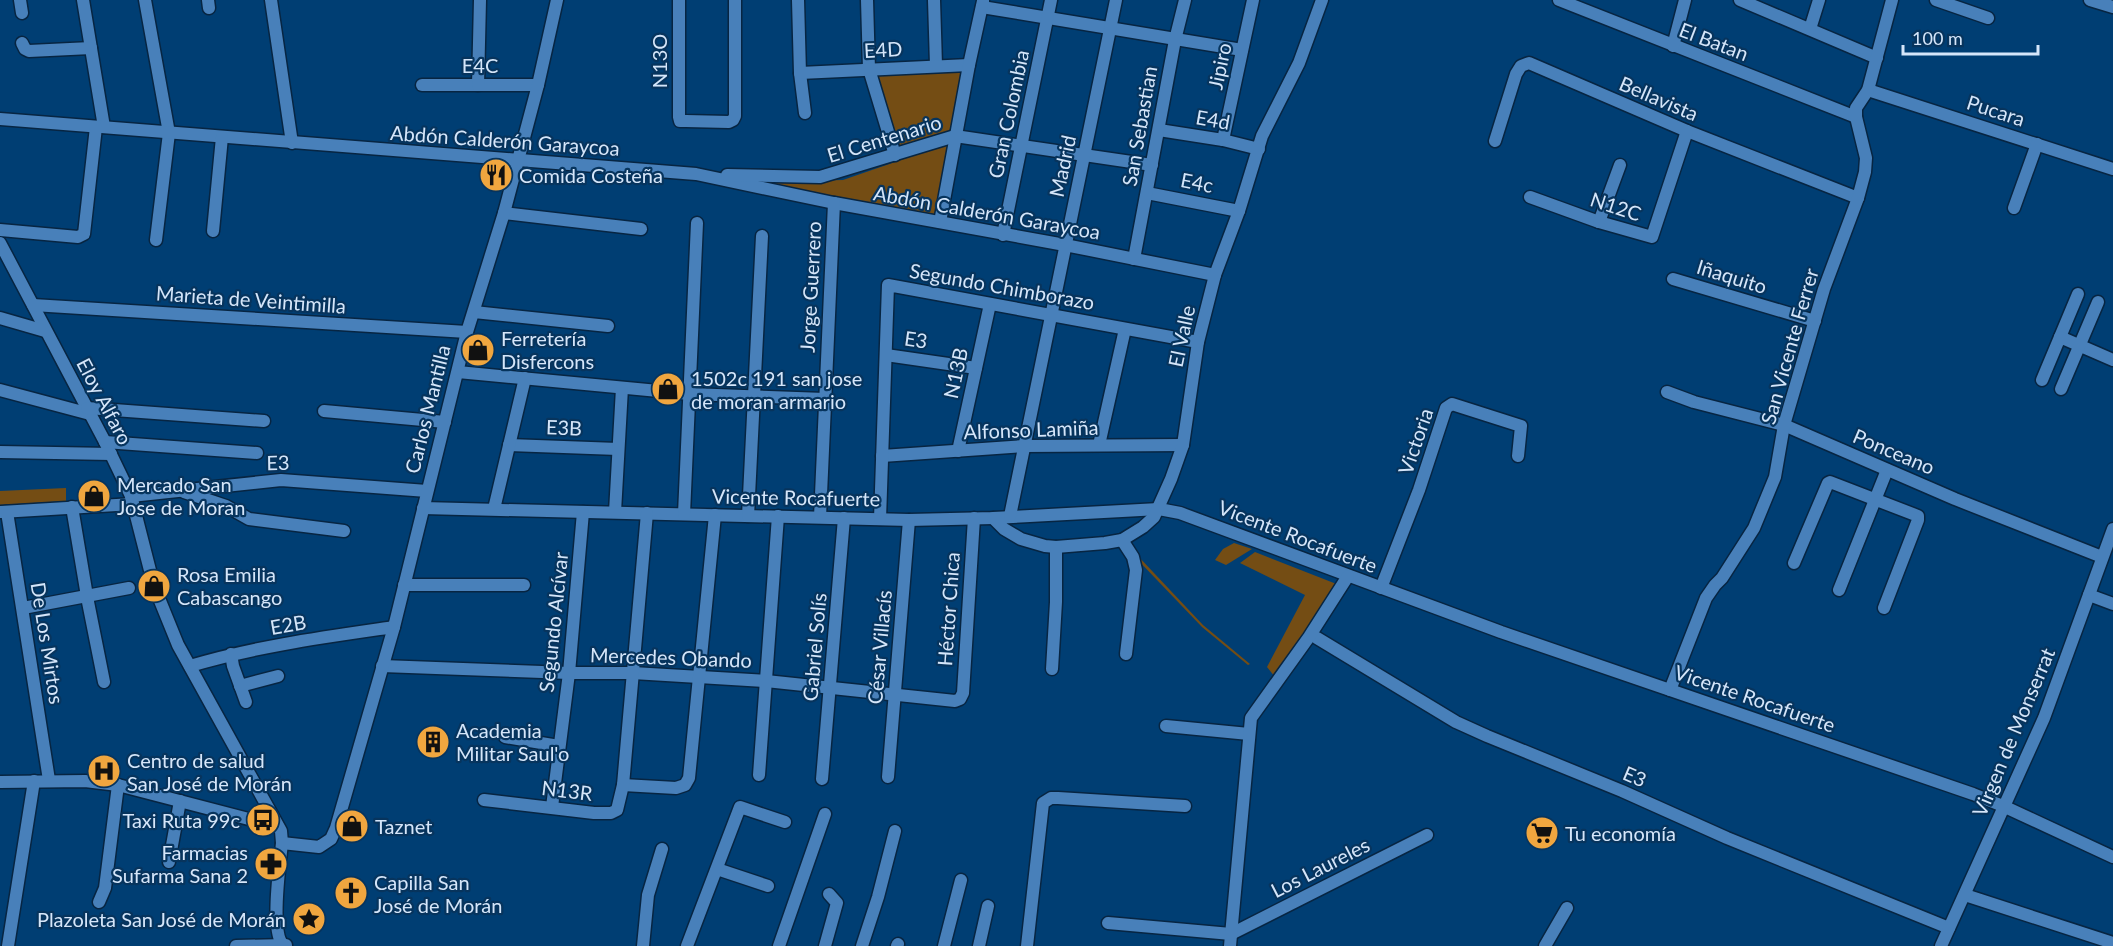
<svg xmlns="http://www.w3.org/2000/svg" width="2113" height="946" viewBox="0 0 2113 946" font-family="Lato,sans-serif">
  <rect width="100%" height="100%" fill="#003e73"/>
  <g fill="#744d14">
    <path d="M964 69 951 132 896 150 873 72Z"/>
    <path d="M950 143 935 216 833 198 763 182 843 180Z"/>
    <path d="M66 488V501L0 505V491Z"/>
    <path d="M1234 543 1252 549 1226 565 1215 560 1223 549Z"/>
    <path d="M1255 552 1339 585 1278 681 1267 667 1305 595 1240 563Z"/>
    <path d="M1137 555 1203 625 1250 664 1248 665 1202 627 1135 557Z"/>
  </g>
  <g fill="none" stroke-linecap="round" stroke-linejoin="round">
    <g stroke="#072542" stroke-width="15">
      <g id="minor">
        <path d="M20 0 22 13"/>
        <path d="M83 0 104 127"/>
        <path d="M145 0 169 133 156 240"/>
        <path d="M208 0 209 8"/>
        <path d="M271 0 292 143"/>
        <path d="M679 0V117L680 121H686L729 122 733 120 735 116V0"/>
        <path d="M798 0 800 73 805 113"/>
        <path d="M867 0 869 69 895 155"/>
        <path d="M934 0 936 65"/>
        <path d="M1559 0 1856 117"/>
        <path d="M1740 0 1877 58"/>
        <path d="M1936 0 1988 18"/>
        <path d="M2090 0 2113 7"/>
        <path d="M982 7 1242 50"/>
        <path d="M1810 29 1819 0"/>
        <path d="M22 43 25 49 29 51 91 48"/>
        <path d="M1673 46 1685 0"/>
        <path d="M800 73 969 65"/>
        <path d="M422 85H538"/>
        <path d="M478 85 480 0"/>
        <path d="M1868 90 2113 169"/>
        <path d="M0 119 696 174 834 203 1065 245 1215 275"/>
        <path d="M1159 130 1223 140 1259 149"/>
        <path d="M1223 140 1253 0"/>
        <path d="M1495 141 1516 74 1521 66 1529 63 1687 131 1858 198"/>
        <path d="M727 175 820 177 955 136 1152 165"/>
        <path d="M1147 193 1239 211"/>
        <path d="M1530 197 1599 222 1652 237 1687 131"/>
        <path d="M2014 208 2037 144"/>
        <path d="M504 213 641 229"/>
        <path d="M940 222 969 65 983 1"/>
        <path d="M1599 222 1620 165"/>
        <path d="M0 230 78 237 84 234 96 127"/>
        <path d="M213 231 222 137"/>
        <path d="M1003 235 1051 0"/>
        <path d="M0 243 105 442 131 496 154 586 178 645 281 831 282 843C280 863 270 931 283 945"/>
        <path d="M1134 259 1175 40 1185 0"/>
        <path d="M1673 279 1815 321"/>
        <path d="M33 305 467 332"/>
        <path d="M474 312 608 326"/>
        <path d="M0 318 45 331"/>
        <path d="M2060 337 2078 294"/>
        <path d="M886 355 976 368"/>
        <path d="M458 372 690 394 825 399"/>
        <path d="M2042 380 2060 337 2113 360"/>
        <path d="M2061 389 2098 302"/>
        <path d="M0 390 90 414"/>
        <path d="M1667 392 1694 402 1784 425 1955 499 2102 557"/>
        <path d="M87 408 264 421"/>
        <path d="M324 411 445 422"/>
        <path d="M105 442 257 453"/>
        <path d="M509 445 618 449"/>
        <path d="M1099 445 1125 329"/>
        <path d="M958 451 990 304"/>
        <path d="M0 452 111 454"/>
        <path d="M882 456 1024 446 1183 445"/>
        <path d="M184 492 226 506 249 519 344 531"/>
        <path d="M131 496 281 480 427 491"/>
        <path d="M72 507 88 602 104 682"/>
        <path d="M423 508 909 520 993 518 1159 509 1180 513 1501 632 1973 794 2003 806 2113 857"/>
        <path d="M494 509 525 378"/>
        <path d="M1 512 133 504"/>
        <path d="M7 512 49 780"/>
        <path d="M615 512 622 388"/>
        <path d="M684 514 697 223"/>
        <path d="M748 516 762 236"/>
        <path d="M1010 516 1116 0"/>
        <path d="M820 517 834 203"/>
        <path d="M993 518 1004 529 1021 539 1045 546 1056 547 1105 543 1122 540 1143 527 1154 517 1171 479 1183 445 1198 342 1215 275 1239 211 1262 136 1299 63 1322 0"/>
        <path d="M880 519 888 285 1198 342"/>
        <path d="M1122 540 1133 557 1136 570 1126 654"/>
        <path d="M1794 563 1828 483 1830 482 1918 516V520L1884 608"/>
        <path d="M404 585H524"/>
        <path d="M1381 588 1419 490 1446 408 1452 404 1521 426 1518 456"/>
        <path d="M1839 590 1887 470"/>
        <path d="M2089 595 2113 604"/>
        <path d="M23 608 129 588"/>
        <path d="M1317 638 1456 722 1487 736 1622 791 1727 838 1949 928"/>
        <path d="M231 654 233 666 246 702"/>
        <path d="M190 666C257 646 325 637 394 627"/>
        <path d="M382 666 569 673H633L766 681 955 701 960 699 963 693 974 518"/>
        <path d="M1052 669 1056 602V547"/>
        <path d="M240 686 278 676"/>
        <path d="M1670 690 1706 598 1715 585 1722 578 1754 528 1775 477 1784 425 1824 289 1858 198 1865 172 1866 158 1856 117V108L1868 90 1892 0"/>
        <path d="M1166 726 1249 734"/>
        <path d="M505 737 559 746"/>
        <path d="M759 775 778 516"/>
        <path d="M888 777 909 520"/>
        <path d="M822 779 844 518"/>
        <path d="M0 782 85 781 118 785 264 823H275"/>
        <path d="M623 785 676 788 685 785 689 778 715 515"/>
        <path d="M484 800 594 813H611L617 810 623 785 647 513"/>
        <path d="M552 807 569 673 583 512"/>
        <path d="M282 843 319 847 331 839 336 828 394 627 467 332 504 213 538 85 557 0"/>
        <path d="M169 862 180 801"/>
        <path d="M717 869 768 886"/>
        <path d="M1965 895 2113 943"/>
        <path d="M99 902 105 888 118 785"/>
        <path d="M1108 923 1231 934 1427 835"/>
        <path d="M8 946 34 781"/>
        <path d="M236 946 286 945"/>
        <path d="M643 946 648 895 662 849"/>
        <path d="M687 946 740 807 785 822"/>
        <path d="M779 946 825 814"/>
        <path d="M825 946 837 903 829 894"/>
        <path d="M862 946 878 897 895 831"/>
        <path d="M897 946 898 944"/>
        <path d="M944 946 961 880"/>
        <path d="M979 946 988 906"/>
        <path d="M1027 946 1043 803 1051 798H1058L1185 806"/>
        <path d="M1230 946 1251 718 1309 637 1348 576"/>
        <path d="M1545 946 1567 908"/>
        <path d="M1941 946 2044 718 2113 529"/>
      </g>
    </g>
    <use href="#minor" stroke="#4880ba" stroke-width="12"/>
  </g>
  <defs>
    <g id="restaurant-disc" transform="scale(1.725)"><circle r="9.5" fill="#f0a63f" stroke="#07345d"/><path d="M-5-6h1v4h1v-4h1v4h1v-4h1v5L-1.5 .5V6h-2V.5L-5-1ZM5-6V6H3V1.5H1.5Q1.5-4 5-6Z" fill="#111"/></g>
    <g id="shop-disc" transform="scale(1.725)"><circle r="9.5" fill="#f0a63f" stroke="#07345d"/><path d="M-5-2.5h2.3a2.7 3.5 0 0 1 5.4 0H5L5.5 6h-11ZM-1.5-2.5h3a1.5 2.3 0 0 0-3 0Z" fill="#111"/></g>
    <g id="building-disc" transform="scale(1.725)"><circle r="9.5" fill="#f0a63f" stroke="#07345d"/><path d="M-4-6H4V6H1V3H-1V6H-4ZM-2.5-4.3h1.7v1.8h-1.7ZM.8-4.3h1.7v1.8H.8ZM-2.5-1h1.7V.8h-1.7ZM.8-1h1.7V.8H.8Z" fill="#111"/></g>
    <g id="hospital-disc" transform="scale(1.725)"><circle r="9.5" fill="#f0a63f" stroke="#07345d"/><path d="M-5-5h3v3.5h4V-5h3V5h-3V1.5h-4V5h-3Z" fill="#111"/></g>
    <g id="bus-disc" transform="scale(1.725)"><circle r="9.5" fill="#f0a63f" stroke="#07345d"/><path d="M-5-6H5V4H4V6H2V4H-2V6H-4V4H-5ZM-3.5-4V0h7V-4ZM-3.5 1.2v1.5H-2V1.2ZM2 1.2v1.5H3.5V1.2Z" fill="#111"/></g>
    <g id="supermarket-disc" transform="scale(1.725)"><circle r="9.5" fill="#f0a63f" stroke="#07345d"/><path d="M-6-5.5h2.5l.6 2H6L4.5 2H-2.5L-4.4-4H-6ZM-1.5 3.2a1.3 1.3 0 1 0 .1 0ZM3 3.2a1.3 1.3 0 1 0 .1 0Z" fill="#111"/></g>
    <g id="pharmacy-disc" transform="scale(1.725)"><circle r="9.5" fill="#f0a63f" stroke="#07345d"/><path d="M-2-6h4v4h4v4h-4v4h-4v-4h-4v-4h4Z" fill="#111"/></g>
    <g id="church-disc" transform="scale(1.725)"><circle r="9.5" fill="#f0a63f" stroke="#07345d"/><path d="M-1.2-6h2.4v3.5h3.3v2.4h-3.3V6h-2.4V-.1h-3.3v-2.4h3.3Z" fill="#111"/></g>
    <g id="sight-disc" transform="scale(1.725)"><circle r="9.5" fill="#f0a63f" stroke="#07345d"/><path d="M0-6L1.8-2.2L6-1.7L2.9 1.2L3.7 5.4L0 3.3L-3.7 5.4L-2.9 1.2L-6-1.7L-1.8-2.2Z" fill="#111"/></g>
  </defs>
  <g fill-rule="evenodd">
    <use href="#restaurant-disc" x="496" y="175"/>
    <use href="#shop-disc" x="478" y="350"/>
    <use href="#shop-disc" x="668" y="389"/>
    <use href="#shop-disc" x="94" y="496"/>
    <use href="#shop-disc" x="154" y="586"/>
    <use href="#building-disc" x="433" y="742"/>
    <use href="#hospital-disc" x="104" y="771"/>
    <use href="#bus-disc" x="263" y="820"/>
    <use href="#shop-disc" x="352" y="826"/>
    <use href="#supermarket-disc" x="1542" y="833"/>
    <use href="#pharmacy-disc" x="271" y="864"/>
    <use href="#church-disc" x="351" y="893"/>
    <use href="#sight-disc" x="309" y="919"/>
  </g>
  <g text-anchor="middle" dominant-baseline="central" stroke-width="4.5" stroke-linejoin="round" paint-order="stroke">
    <g font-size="20" fill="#d5e6fa" stroke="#07345d">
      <text transform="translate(1714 41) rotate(21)">El Batan</text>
      <text transform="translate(883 49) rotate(-3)">E4D</text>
      <text transform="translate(659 61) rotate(-90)">N13O</text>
      <text x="480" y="65">E4C</text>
      <text transform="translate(1219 66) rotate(-78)">Jipiro</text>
      <text transform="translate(1659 98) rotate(23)">Bellavista</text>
      <text transform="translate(1996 110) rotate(18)">Pucara</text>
      <text transform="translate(1008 114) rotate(-78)">Gran Colombia</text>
      <text transform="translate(1213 119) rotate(10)">E4d</text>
      <text transform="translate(1139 126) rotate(-80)">San Sebastian</text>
      <text transform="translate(884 138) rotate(-17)">El Centenario</text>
      <text transform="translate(505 140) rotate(4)">Abdón Calderón Garaycoa</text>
      <text transform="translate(1062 166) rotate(-78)">Madrid</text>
      <text transform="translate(1197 182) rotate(11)">E4c</text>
      <text transform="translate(1616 206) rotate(18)">N12C</text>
      <text transform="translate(987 212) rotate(10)">Abdón Calderón Garaycoa</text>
      <text transform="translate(1732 276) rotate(17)">Iñaquito</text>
      <text transform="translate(1002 286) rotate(10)">Segundo Chimborazo</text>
      <text transform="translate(810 287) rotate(-87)">Jorge Guerrero</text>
      <text transform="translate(251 299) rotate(4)">Marieta de Veintimilla</text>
      <text transform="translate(1181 336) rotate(-78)">El Valle</text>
      <text transform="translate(916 339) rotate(8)">E3</text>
      <text transform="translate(1789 346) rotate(-74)">San Vicente Ferrer</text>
      <text transform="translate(955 373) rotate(-78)">N13B</text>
      <text transform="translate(105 401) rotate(62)">Eloy Alfaro</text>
      <text transform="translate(427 409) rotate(-76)">Carlos Mantilla</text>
      <text transform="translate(564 427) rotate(2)">E3B</text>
      <text transform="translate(1031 429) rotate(-2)">Alfonso Lamiña</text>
      <text transform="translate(1415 441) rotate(-71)">Victoria</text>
      <text transform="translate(1894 451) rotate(23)">Ponceano</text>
      <text transform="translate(278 462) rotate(-1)">E3</text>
      <text transform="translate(796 497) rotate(1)">Vicente Rocafuerte</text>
      <text transform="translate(1298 536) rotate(21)">Vicente Rocafuerte</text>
      <text transform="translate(948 609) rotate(-86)">Héctor Chica</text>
      <text transform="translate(553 622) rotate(-84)">Segundo Alcívar</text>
      <text transform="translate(288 624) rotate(-10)">E2B</text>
      <text transform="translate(48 643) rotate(81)">De Los Mirtos</text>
      <text transform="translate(814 647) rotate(-85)">Gabriel Solís</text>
      <text transform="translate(879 647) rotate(-85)">César Villacís</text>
      <text transform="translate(671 657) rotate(2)">Mercedes Obando</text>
      <text transform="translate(1755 698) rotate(19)">Vicente Rocafuerte</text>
      <text transform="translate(2013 732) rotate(-67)">Virgen de Monserrat</text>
      <text transform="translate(1635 776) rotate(23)">E3</text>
      <text transform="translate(567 790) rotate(7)">N13R</text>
      <text transform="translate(1320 867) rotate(-27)">Los Laureles</text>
    </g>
    <g font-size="20" fill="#d5e6fa" stroke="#07345d" text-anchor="start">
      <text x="519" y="175">Comida Costeña</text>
      <text x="501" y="338">Ferretería<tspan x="501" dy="23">Disfercons</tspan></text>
      <text x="691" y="378">1502c 191 san jose<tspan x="691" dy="23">de moran armario</tspan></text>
      <text x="117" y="484">Mercado San<tspan x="117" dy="23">Jose de Moran</tspan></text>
      <text x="177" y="574">Rosa Emilia<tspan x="177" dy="23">Cabascango</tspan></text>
      <text x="456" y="730">Academia<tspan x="456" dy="23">Militar Saul'o</tspan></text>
      <text x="127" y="760">Centro de salud<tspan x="127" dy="23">San José de Morán</tspan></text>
      <text x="240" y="820" text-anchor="end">Taxi Ruta 99c</text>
      <text x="375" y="826">Taznet</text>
      <text x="1565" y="833">Tu economía</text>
      <text x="248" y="852" text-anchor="end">Farmacias<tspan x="248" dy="23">Sufarma Sana 2</tspan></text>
      <text x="374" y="882">Capilla San<tspan x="374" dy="23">José de Morán</tspan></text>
      <text x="286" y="919" text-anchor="end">Plazoleta San José de Morán</text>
    </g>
  </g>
  <path d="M1903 45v9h135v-9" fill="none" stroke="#d5e6fa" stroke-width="3"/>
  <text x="1912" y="45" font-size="18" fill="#d5e6fa" stroke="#07345d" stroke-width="4.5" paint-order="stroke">100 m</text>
</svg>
